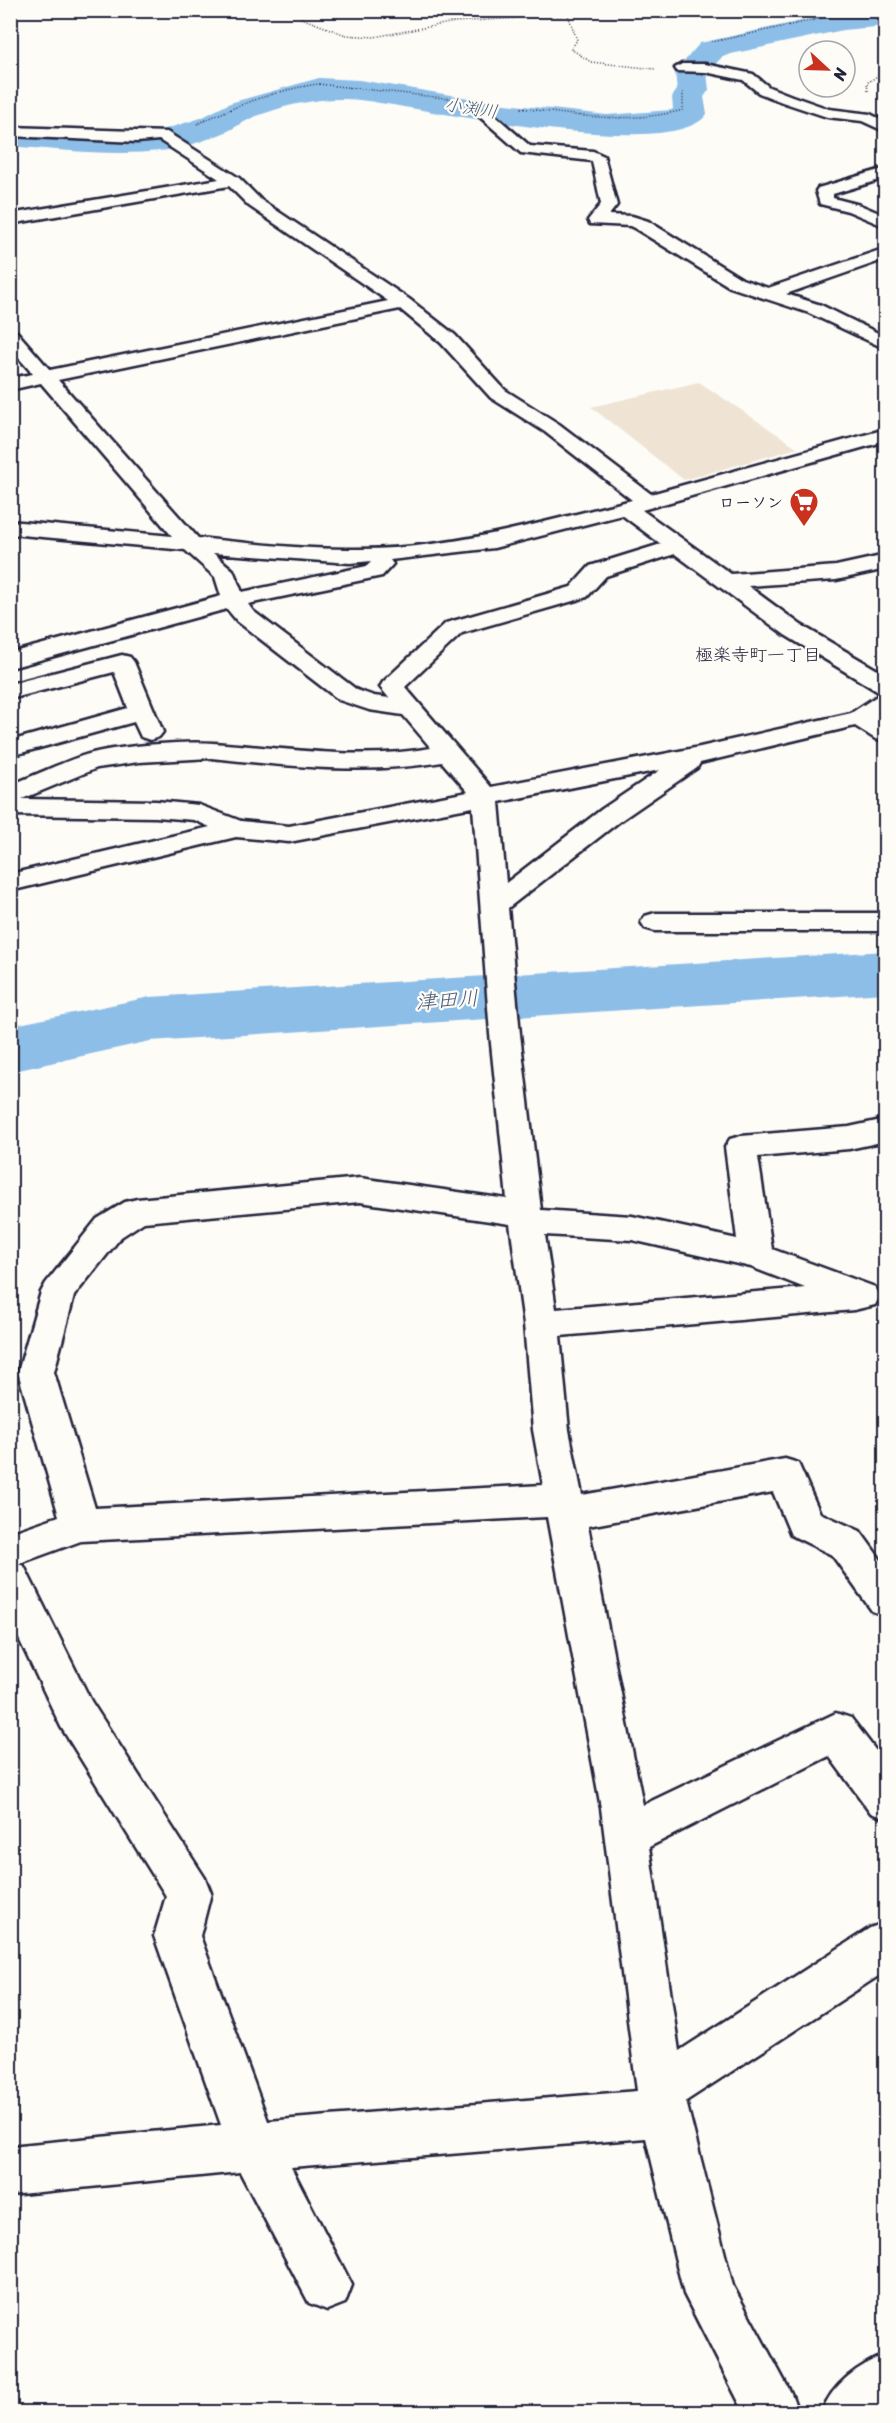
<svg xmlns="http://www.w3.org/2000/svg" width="896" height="2423" viewBox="0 0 896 2423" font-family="Sriracha,'Klee One',sans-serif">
  <rect width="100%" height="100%" fill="#fdfcf7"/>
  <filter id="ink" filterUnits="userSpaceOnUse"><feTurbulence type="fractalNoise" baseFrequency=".0167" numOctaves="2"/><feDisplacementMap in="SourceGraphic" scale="12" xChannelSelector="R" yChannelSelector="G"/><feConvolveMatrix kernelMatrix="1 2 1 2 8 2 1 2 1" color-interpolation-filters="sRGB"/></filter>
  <g filter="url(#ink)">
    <path fill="#efe4d4" d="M699 382 798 448 684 480 591 407Z"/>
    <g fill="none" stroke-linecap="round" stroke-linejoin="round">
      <g fill="#8dbee8" fill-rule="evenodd">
        <path d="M859 10H886V26L843 30 731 54 722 57 707 73 709 90 704 97 707 114C672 164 419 107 360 100 324 96 288 104 254 117 244 121 235 128 226 132 207 140 181 149 160 151 113 156 58 150 10 146V126L84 131H159L201 118 230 103 319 78 359 80 505 104 607 115 671 110 673 109 672 97 677 90 675 72 700 43 843 12Z"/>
        <path d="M886 951V993L150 1041 10 1072V1026L150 997Z"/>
      </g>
      <g stroke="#22223b" stroke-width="5">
        <g id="minor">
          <path d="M682 64H705L753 74 769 87 792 96 829 109 870 114 886 122V132L862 121 827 117 782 102 759 93 743 80 705 72 677 71 675 68Z"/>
          <path d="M485 110 490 111 530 146 593 151 604 156 617 205 609 215 632 216 648 221 742 279 768 288 886 248V259L786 294 821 305 886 337V349L809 313 730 287 636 229 630 226 590 224 588 220 601 204 592 161 521 153 480 117 478 114Z"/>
          <path d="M10 127 167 132 239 178 261 200 409 299 455 335 505 390 559 424 651 494 886 429V441L642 510 731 574 836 566 886 555V569L836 580 748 586 801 625 886 675V693L877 691 785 635 675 554 606 576 587 597 462 633 405 687 491 787 700 747 851 713 877 696 886 694V712L876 718 886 724V742L877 740 855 726 700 763 697 768 620 821 508 908 520 1034 541 1210 632 1216 737 1239 725 1147 730 1139 741 1136 849 1127 886 1119V1141L849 1149 758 1157 772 1249 875 1287 880 1296 875 1305 854 1310 560 1336 569 1430 582 1495 785 1459 798 1463 820 1513 860 1531 886 1567V1616L872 1611 832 1555 791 1535 773 1492 588 1526 643 1805 836 1713 851 1718 886 1764V1819L871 1813 829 1756 649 1847 679 2051 870 1928 886 1922V1971L686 2101 733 2286 791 2393 798 2412H744L684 2294 646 2138 291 2167 352 2285 345 2303 327 2310 309 2303 240 2172 10 2195V2146L221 2125 154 1936 166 1896 61 1727 10 1620V1533L59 1516 18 1372 41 1292 46 1283 97 1219 125 1202 137 1199 360 1178 507 1199 490 1034 473 807 289 842 236 837 10 891V874L210 827 194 820 156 817 10 815V785C34 776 58 764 82 756 111 746 182 741 213 743 287 748 358 761 431 748L403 715 369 710 339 700 237 621 227 609 10 668V653L221 596 215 577 185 550 10 534V521L172 536 41 383 10 390V378L33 374 10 348V331L17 332 50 370 388 301 249 206 229 186 10 224V214L219 179 159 140 137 142 10 136ZM400 309 441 343 491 398 545 432 632 500C539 523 445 551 348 549 298 549 248 543 198 538L58 380ZM622 515 661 544 590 566 571 587 446 623 383 682 380 687 389 698 374 696 357 690 253 611 248 604 382 576 393 564 390 560 494 548ZM213 553 350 563 372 561 367 566 242 592 233 570ZM211 758C290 766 364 775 442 762L468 792 289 826 241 821 199 805 156 801 22 799 97 768 139 762ZM660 770 602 809 506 883 499 802ZM360 1202 510 1224 524 1324 533 1430 543 1485 95 1508 54 1372 74 1296 121 1237 144 1222ZM545 1235 632 1240 751 1267 805 1288 556 1309ZM547 1517 601 1808 637 2091 268 2121 200 1936 211 1893 205 1878 91 1701 24 1566 18 1564 81 1541Z"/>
          <path d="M886 168V178L833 194V198L860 205 886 216V227L848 211 820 204 816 191 818 188Z"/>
          <path d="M122 655 130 657 134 662 163 732 159 737 150 740 141 737 134 722 10 756V741L128 708 114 672 10 699V684Z"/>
          <path d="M655 913H886V931H655L645 928 641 922 645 916Z"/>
          <path d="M886 2354V2412H822C831 2385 859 2365 886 2354Z"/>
        </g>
      </g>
      <g stroke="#22223b" stroke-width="1.5" stroke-dasharray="1 2" stroke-linecap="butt">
        <path d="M301 18 346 35 374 37 455 22 568 15 577 40 571 49 591 62 655 69"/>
        <path d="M712 42 846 13 870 10"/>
        <path d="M868 91 867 83 886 70"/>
        <path d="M521 108C576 116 629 124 683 110V91"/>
        <path d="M197 124C236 106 275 90 318 84L463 100"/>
      </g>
      <use href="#minor" fill="#fdfcf7" fill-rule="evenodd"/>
    </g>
  </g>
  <defs>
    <g id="supermarket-pin" transform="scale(1.5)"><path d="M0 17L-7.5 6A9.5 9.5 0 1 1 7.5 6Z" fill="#c8321e" stroke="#fdfcf7"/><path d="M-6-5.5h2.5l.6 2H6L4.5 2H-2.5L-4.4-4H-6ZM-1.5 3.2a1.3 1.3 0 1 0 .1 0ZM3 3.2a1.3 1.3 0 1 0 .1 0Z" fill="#fff"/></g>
  </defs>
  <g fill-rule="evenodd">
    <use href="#supermarket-pin" x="804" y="502"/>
  </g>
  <g text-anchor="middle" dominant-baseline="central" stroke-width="4.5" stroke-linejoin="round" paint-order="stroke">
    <g font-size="16" font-weight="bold" fill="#22223b" stroke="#fdfcf7" text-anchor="end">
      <text x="783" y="502">ローソン</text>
    </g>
    <g font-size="18" font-style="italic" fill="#475978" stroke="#fdfcf7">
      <text transform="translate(471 108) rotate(9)">小渕川</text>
    </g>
    <g font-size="18" fill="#22223b" stroke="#fdfcf7">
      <text x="758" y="655">極楽寺町一丁目</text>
    </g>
    <g font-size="21" font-style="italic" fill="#475978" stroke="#fdfcf7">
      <text transform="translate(447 1000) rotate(-4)">津田川</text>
    </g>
  </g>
  <rect width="896" height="2423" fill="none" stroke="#fdfcf7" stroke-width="36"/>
  <rect x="18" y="18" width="860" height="2387" fill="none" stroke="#22223b" stroke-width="2" filter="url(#ink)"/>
  <g transform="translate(827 69) rotate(112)"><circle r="28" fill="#fdfcf7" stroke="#a5a5ac" stroke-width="1.5"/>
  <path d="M0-4.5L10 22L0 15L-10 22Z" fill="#c8321e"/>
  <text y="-9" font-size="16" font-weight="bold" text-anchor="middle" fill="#22223b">N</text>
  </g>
</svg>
